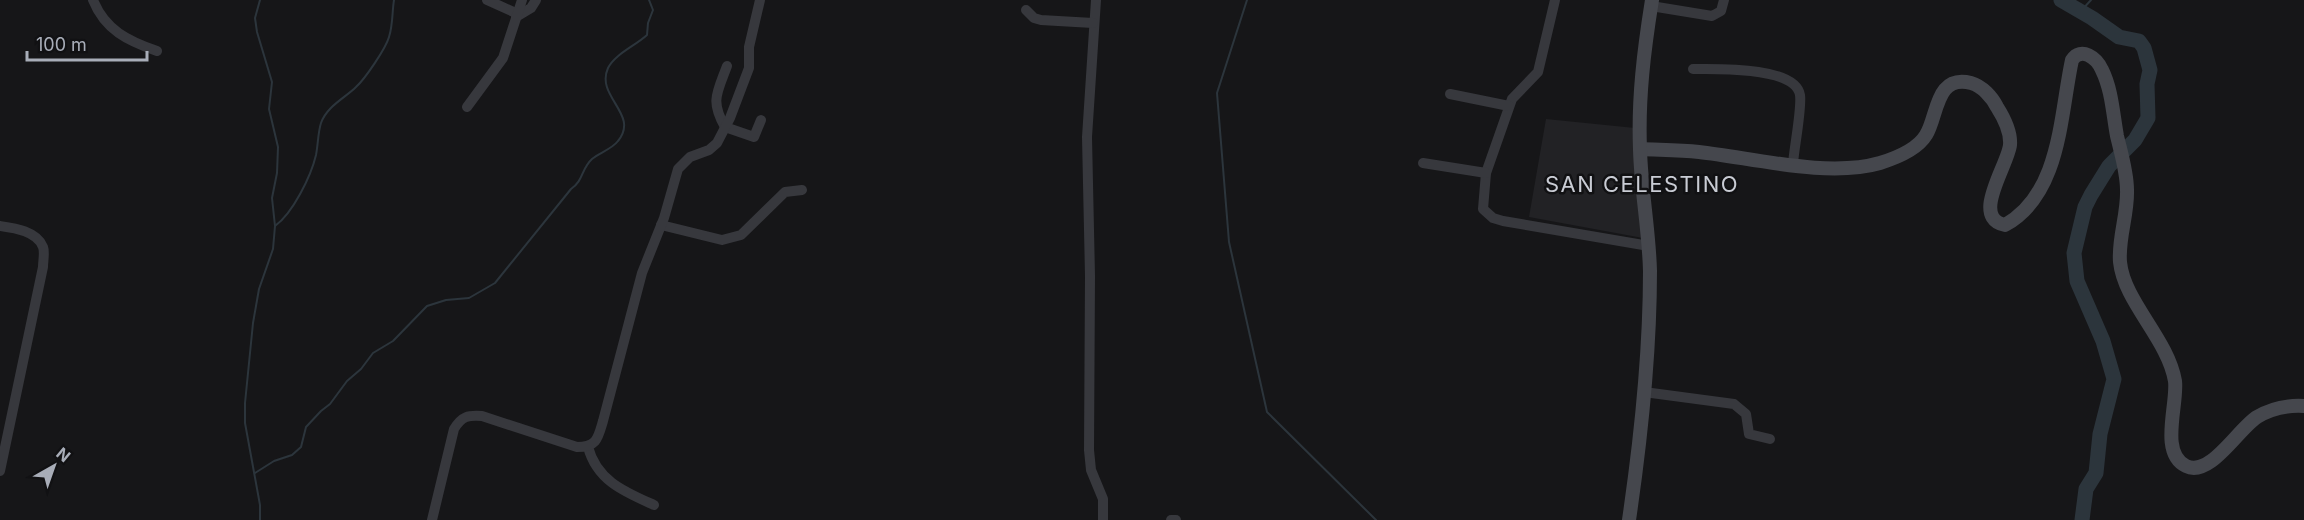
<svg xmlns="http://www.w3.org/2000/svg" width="2304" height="520" viewBox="0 0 2304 520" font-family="Inter,sans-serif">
  <rect width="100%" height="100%" fill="#161618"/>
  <path fill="#222225" d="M1546 119 1635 128 1643 238 1529 217Z"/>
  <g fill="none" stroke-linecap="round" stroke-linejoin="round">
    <g stroke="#2c353c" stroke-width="2">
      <path d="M260 0 255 18 257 32 272 82 269 109 278 147 277 173 272 198 275 226 273 249 259 289 253 323 245 403V423L260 505V520"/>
      <path d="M1247 0 1217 93 1229 242 1267 412 1376 520"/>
      <path d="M2080 12 2091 0"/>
      <path d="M275 226C293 213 311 176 316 155 318 145 318 132 321 123 327 106 345 98 356 87 365 79 386 48 389 37 393 25 392 12 394 0"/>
      <path d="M255 473 274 461 292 455 301 447 306 427 321 411 330 404 347 381 361 369 373 353 393 341 427 306 446 300 469 298 495 283 571 189C584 180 581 169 592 159 599 153 612 149 618 141 640 114 595 97 608 68 615 54 635 46 647 35L648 23 653 10 649 0"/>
    </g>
    <path stroke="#2c353c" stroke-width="15" d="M2061 0 2092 18 2119 37 2139 41 2144 48 2150 70 2147 84 2148 118 2135 140 2109 166 2091 195 2085 207 2074 253 2077 281 2103 341 2114 379 2100 434 2096 473 2086 489 2082 520"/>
    <g stroke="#37383d" stroke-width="10">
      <path d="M93 0C105 30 128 41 157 51"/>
      <path d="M487 0 518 14"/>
      <path d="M1096 0 1087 137 1090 276 1089 450 1091 470 1103 499V520"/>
      <path d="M1555 0 1538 72 1512 99 1486 173 1483 209 1493 218 1503 221 1649 246"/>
      <path d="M1651 6 1712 16 1721 11 1724 0"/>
      <path d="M1026 10 1034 18 1041 20 1093 23"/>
      <path d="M516 17 531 8 536 0"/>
      <path d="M727 66C717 93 710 101 725 127L754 137 761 120"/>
      <path d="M1693 69C1716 69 1795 66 1800 95 1802 109 1794 148 1793 164"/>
      <path d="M1450 94 1509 106"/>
      <path d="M467 107 503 58 522 0"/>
      <path d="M1423 163 1486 173"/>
      <path d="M661 225 722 240 741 235 785 192 802 190"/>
      <path d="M0 226C14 228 37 231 43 247 45 252 43 261 43 267L0 471"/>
      <path d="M1644 392 1734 404 1746 414 1749 434 1770 439"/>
      <path d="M588 447C597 481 625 492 654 505"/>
      <path d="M432 520 454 429C462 416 468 415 482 416L577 447C597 447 598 438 603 421L642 273 664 218 678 169 690 157 709 150 717 143 730 118 749 68V47L760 0"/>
      <path d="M1171 520H1176"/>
    </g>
    <g stroke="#45474d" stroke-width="14">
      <path d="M1640 149C1659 150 1679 150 1699 152 1753 158 1828 178 1880 163 1896 158 1917 150 1926 135 1938 116 1935 74 1971 83 1982 86 1992 97 1997 107 2004 118 2011 133 2010 145 2008 165 1970 218 2005 225 2061 194 2060 115 2072 60 2081 46 2097 58 2102 70 2112 90 2113 115 2117 136 2121 153 2127 172 2127 190 2128 214 2118 238 2120 262 2124 302 2168 339 2175 381 2178 404 2159 453 2186 466 2210 478 2238 429 2257 417 2272 408 2286 405 2304 406"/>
      <path d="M1629 520C1641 438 1650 355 1650 271 1649 230 1641 190 1640 149 1638 98 1644 50 1652 0"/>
    </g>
  </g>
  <g text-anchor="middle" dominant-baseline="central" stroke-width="5" stroke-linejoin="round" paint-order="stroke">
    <g font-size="22" letter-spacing="1.5" fill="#c9ccd4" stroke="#111113">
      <text x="1642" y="184">SAN CELESTINO</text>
    </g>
  </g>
  <g transform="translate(54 466) rotate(40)" stroke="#111113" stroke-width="4.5" paint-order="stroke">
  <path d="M0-4.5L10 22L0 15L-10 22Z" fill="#a8adb8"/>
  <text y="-9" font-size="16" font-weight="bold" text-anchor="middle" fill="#a8adb8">N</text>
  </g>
  <path d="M27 51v9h120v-9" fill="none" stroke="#a8adb8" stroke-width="3"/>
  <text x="36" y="51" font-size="18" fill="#a8adb8" stroke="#111113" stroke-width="4.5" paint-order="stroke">100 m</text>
</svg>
